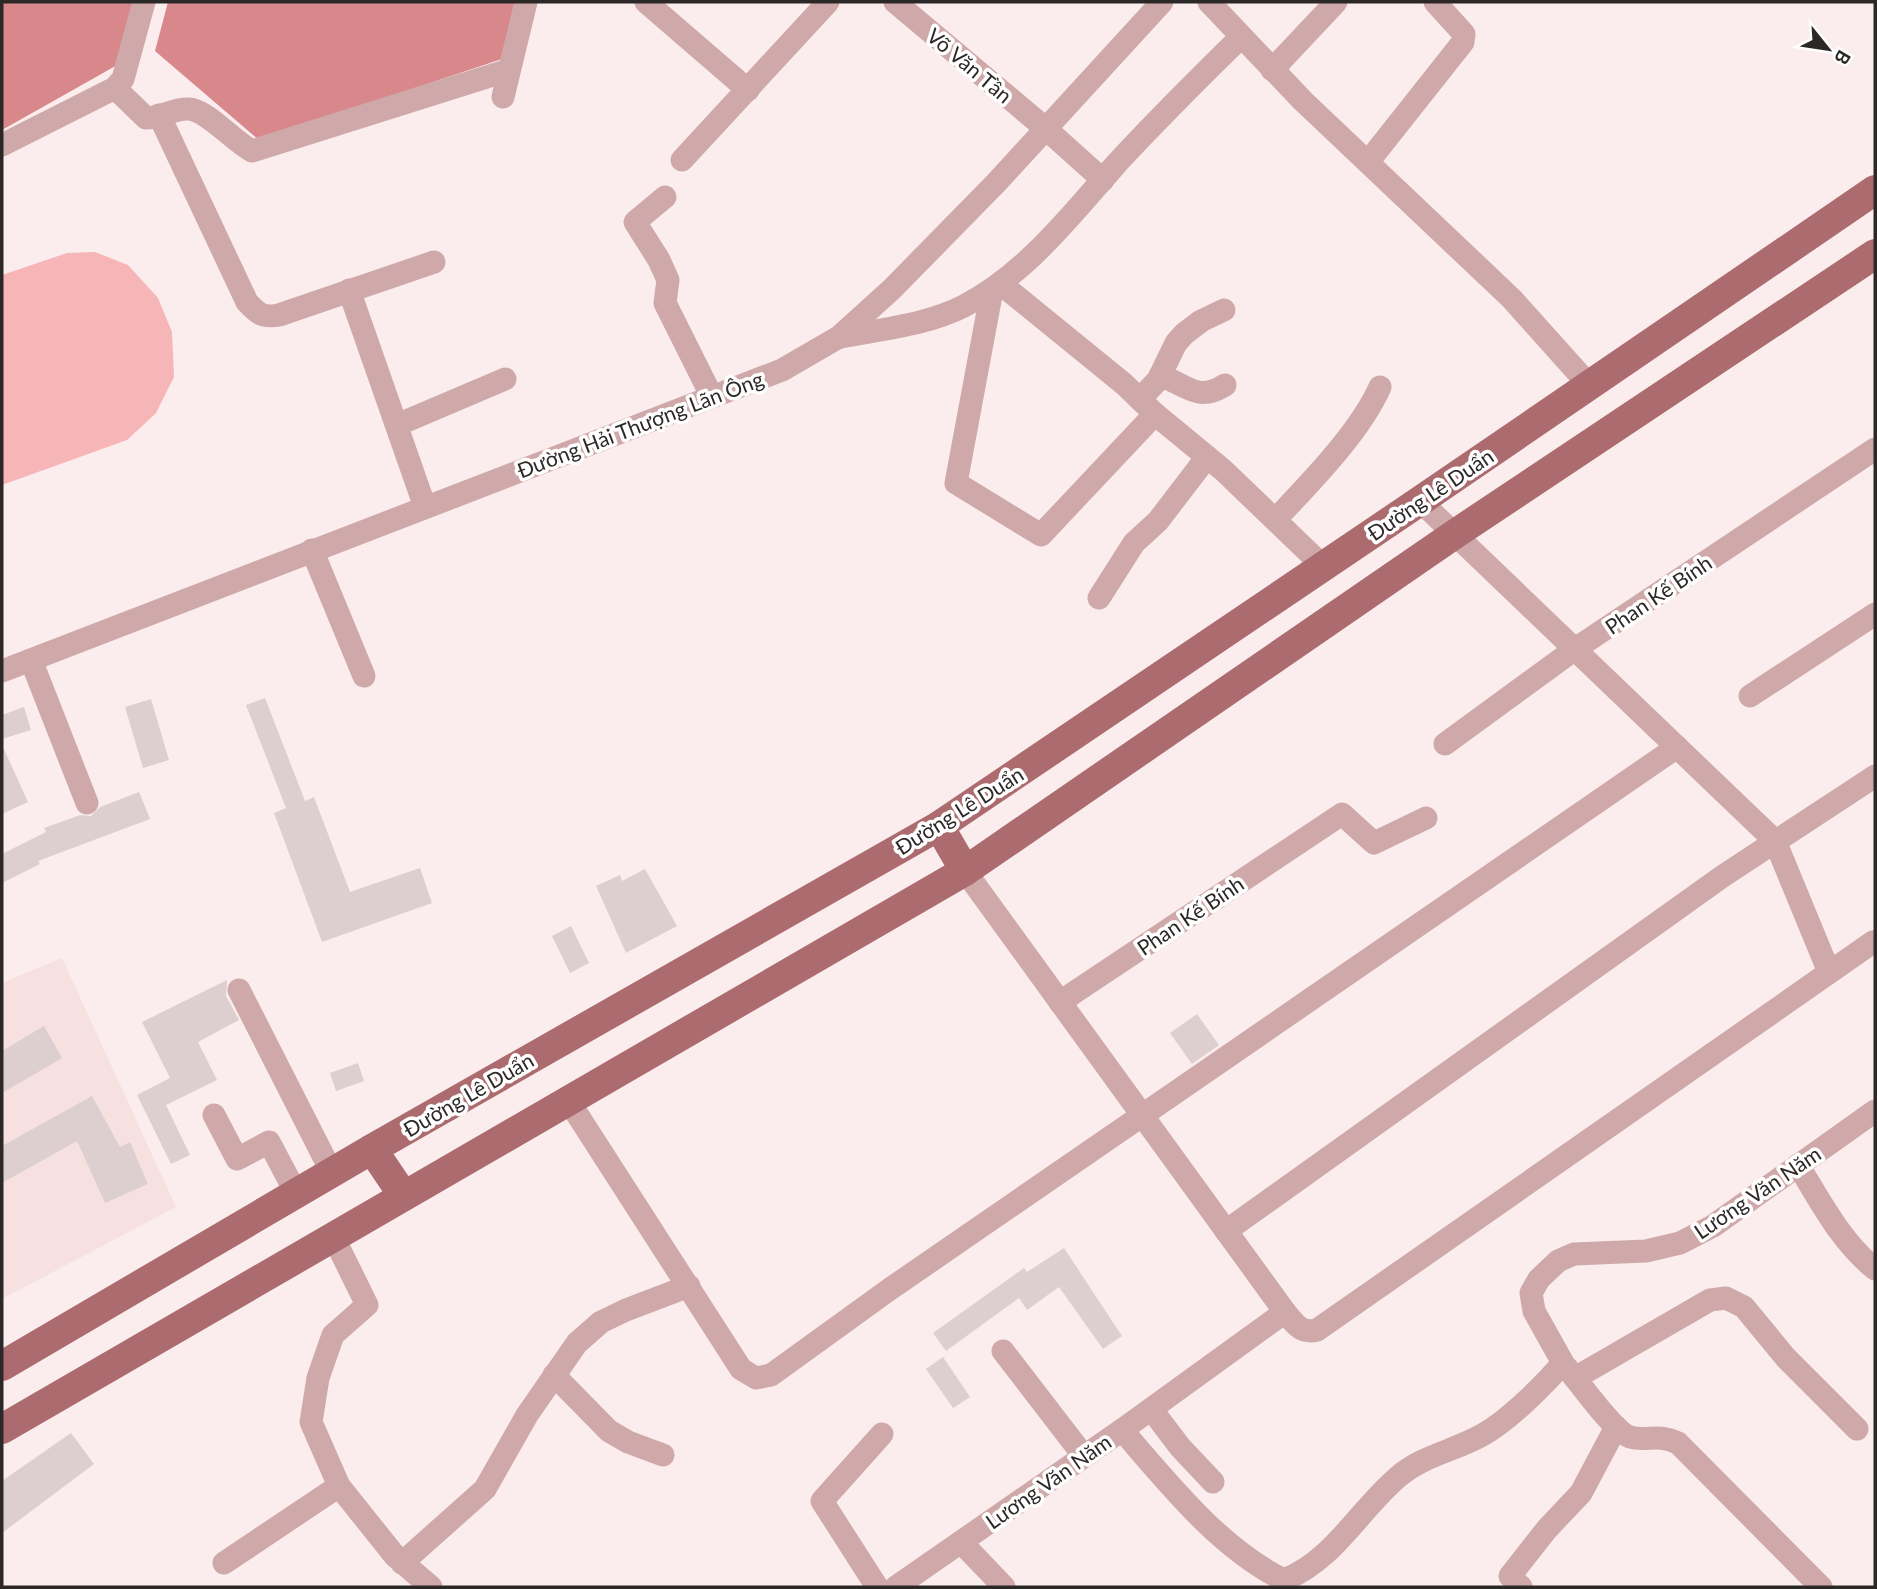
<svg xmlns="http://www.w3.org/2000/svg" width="1877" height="1589" viewBox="0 0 1877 1589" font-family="Lato,sans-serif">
  <rect width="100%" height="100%" fill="#fbeded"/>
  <path fill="#f7e0e0" d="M62 958 176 1207 2 1299V983Z"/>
  <path fill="#f6b6b8" d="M95 252 128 265 158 298 172 332 174 377 156 413 127 440 2 485V275L67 253Z"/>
  <g fill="#d8878b">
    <path d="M2 2H134L119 64 2 130Z"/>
    <path d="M168 2H521L508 57 259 140 155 51Z"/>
  </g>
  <g fill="#ddcfd0">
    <path d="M265 698 305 801 314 797 350 892 420 868 432 903 322 942 274 813 286 808 246 705Z"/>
    <path d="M151 699 169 760 143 768 125 707Z"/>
    <path d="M24 707 31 730 2 739V715Z"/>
    <path d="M2 745 28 802 2 814Z"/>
    <path d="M139 792 150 819 38 861 40 864 2 883V854L46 832 44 828 80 815 91 816 100 807Z"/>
    <path d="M645 869 677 926 626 953 596 886 620 875 622 881Z"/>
    <path d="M571 926 589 963 570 973 552 936Z"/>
    <path d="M227 980 226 996 239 1020 198 1042 217 1080 166 1105 190 1155 171 1164 137 1095 170 1078 142 1022Z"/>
    <path d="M1197 1014 1219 1045 1192 1064 1170 1033Z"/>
    <path d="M44 1026 62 1058 2 1093V1051Z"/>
    <path d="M358 1063 364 1081 336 1091 330 1073Z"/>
    <path d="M92 1096 120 1147 130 1142 148 1184 105 1203 77 1141 2 1183V1146Z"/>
    <path d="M1064 1248 1122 1336 1103 1349 1059 1287 1027 1310 1019 1298 946 1351 933 1333 1024 1268 1027 1272Z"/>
    <path d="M943 1357 970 1397 953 1408 926 1369Z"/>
    <path d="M71 1433 94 1464 2 1533V1481Z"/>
  </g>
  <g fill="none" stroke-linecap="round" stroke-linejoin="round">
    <g stroke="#cfa9a9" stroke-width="23">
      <path d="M646 2 748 90"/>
      <path d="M895 2 1045 128 1103 180"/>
      <path d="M1209 2 1303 101 1512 299 1589 385"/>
      <path d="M1272 70 1336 2"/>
      <path d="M115 88 146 118C161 118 173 108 189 109 207 110 233 141 252 151L509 70"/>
      <path d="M503 97 526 2"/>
      <path d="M159 115 247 302C258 314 263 318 279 315L434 262"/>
      <path d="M2 145 115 88 123 79 144 2"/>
      <path d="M682 160 828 2"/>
      <path d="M1368 162 1463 42 1464 34 1435 2"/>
      <path d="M665 197 635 222 659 260 668 280 665 303 712 397"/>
      <path d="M1001 284 1124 384 1155 414 1223 470 1324 567"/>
      <path d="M349 290 425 507"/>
      <path d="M992 290 956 483 1041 535 1155 414"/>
      <path d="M841 337C881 329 927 325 964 306 1027 273 1071 215 1118 162 1158 119 1199 78 1241 37"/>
      <path d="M1160 376C1187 384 1197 403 1225 385"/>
      <path d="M1140 399 1158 380 1176 343 1184 334 1201 321 1224 310"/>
      <path d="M397 425 505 379"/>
      <path d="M1420 501 1775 841 1829 972"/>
      <path d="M1276 519C1310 483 1360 432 1380 387"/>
      <path d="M312 550 364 676"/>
      <path d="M1099 598 1134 543 1158 521 1207 457"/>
      <path d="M31 660 87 803"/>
      <path d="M2 671 782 370 839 337 892 289 996 183 1162 2"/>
      <path d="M1750 696 1875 614"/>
      <path d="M1445 744 1575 649 1875 449"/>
      <path d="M965 871 1285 1312C1295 1324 1301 1334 1317 1330L1873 942 1875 943"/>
      <path d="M239 990 332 1173"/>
      <path d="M1060 1002 1342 814 1374 843 1426 818"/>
      <path d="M568 1100 741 1369 756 1378 771 1375 890 1289 1677 747"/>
      <path d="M214 1115 237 1159 269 1142 296 1193"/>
      <path d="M1798 1165C1821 1202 1841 1242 1875 1269"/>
      <path d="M1226 1231 1723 876 1875 776"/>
      <path d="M333 1236 367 1305 333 1335 318 1378 311 1422 339 1486 395 1556 431 1587"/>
      <path d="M1003 1351 1083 1455"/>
      <path d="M1567 1368C1580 1383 1614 1432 1630 1437 1647 1442 1657 1433 1678 1443L1821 1587"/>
      <path d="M554 1375 609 1431 628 1442 663 1455"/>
      <path d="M1575 1378 1710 1300 1726 1298 1744 1307 1786 1358 1857 1429"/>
      <path d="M1152 1410 1180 1447 1213 1482"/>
      <path d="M1122 1430 1285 1312"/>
      <path d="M961 1542 1004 1587"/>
      <path d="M224 1563 339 1486"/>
      <path d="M402 1563 485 1489 527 1415 577 1343 601 1322 626 1310 689 1286"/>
      <path d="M877 1587 822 1501 882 1434"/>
      <path d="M896 1587 1122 1430C1168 1483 1220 1549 1284 1580 1333 1561 1359 1510 1398 1477 1423 1455 1455 1451 1484 1434 1509 1420 1544 1385 1563 1363L1534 1311 1531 1293 1539 1279 1558 1261 1574 1254 1646 1251 1680 1243 1713 1226 1875 1111"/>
      <path d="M1521 1587 1510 1576 1547 1529 1581 1493 1616 1427"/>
    </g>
    <g stroke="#ac6b6e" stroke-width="30">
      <path d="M939 826 965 871"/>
      <path d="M372 1149 403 1195"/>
      <path d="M2 1366 372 1149 939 826 1420 501 1875 190"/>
      <path d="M2 1429 965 871 1455 534 1875 254"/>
    </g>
  </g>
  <g text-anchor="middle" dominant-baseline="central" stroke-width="7" stroke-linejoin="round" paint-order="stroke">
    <g font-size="21" fill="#2d2828" stroke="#fefefe">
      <text transform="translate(970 65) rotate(40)">Võ Văn Tần</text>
      <text transform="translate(640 424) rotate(-21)">Đường Hải Thượng Lãn Ông</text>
      <text transform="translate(1430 494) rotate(-34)">Đường Lê Duẩn</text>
      <text transform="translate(1658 594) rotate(-34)">Phan Kế Bính</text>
      <text transform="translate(959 810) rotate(-32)">Đường Lê Duẩn</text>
      <text transform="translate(1190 915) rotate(-34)">Phan Kế Bính</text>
      <text transform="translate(468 1094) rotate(-30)">Đường Lê Duẩn</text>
      <text transform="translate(1757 1192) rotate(-34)">Lương Văn Năm</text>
      <text transform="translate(1048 1481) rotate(-35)">Lương Văn Năm</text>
    </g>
  </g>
  <rect width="1877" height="1589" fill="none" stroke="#2d2828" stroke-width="7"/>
  <g transform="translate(1828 49) rotate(120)" stroke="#fefefe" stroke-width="5" paint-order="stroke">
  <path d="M0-5L12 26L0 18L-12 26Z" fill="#2d2828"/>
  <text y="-10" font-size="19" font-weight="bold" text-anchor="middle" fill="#2d2828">B</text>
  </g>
</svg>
